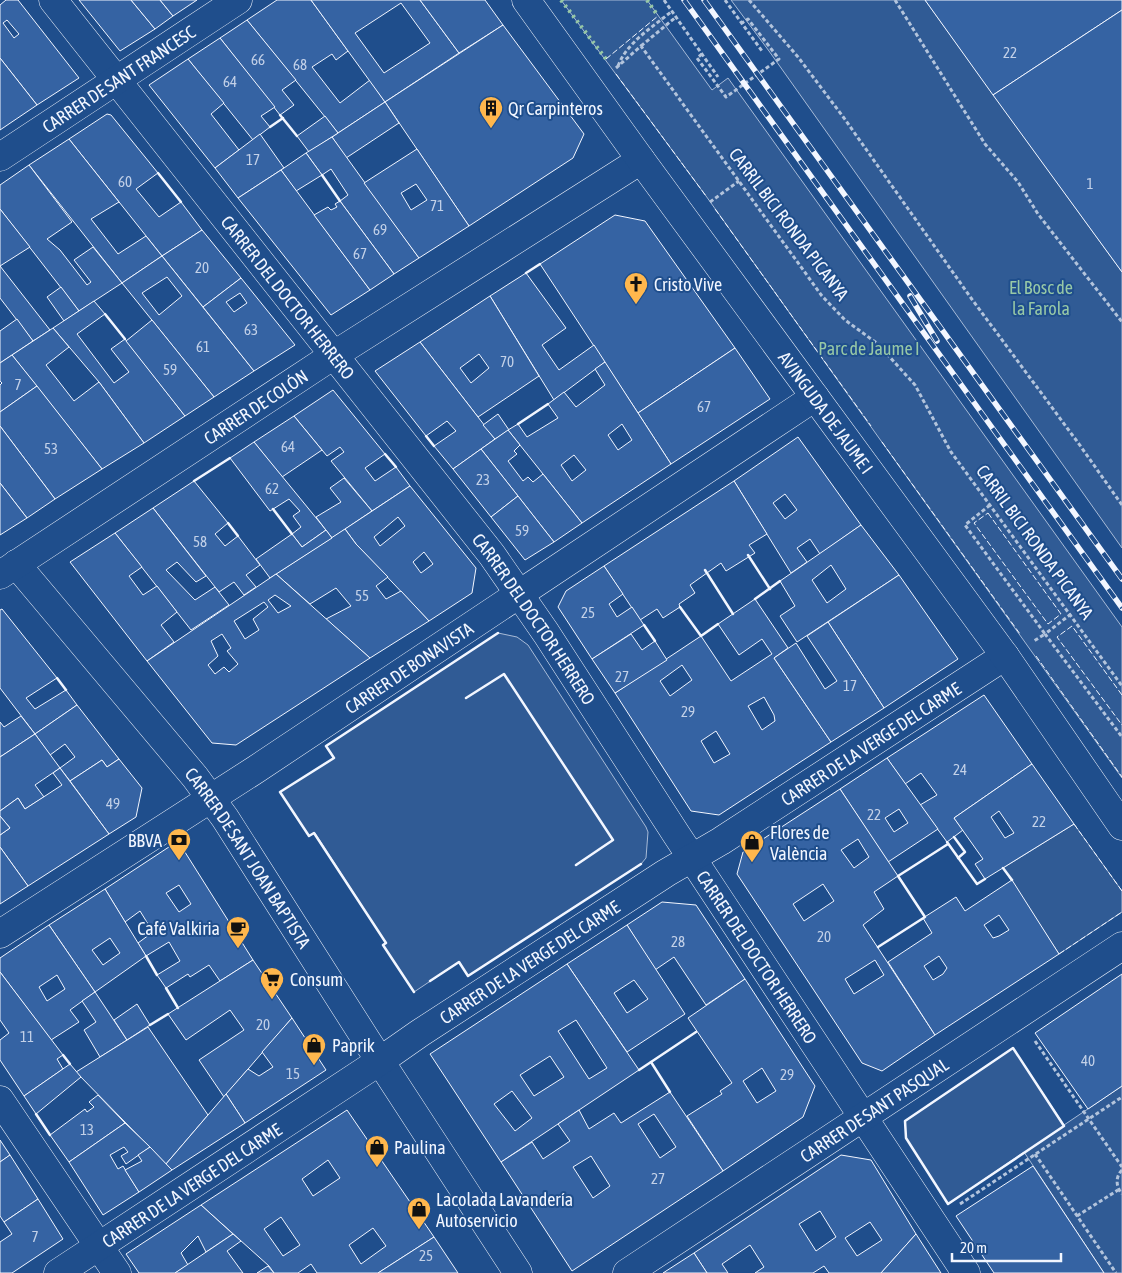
<svg xmlns="http://www.w3.org/2000/svg" width="1122" height="1273" viewBox="0 0 1122 1273" font-family="'Asap Condensed',sans-serif">
  <rect width="100%" height="100%" fill="#1f4e8c"/>
  <g fill="#305b95" stroke="#a8bbd7">
    <path d="M561 0H647L712 90 728 78 1122 627V778L706 196Z"/>
    <path d="M731 0H925L1122 272V548L769 51Z"/>
    <path d="M498 633 517 637 528 645 646 827 648 832 646 858 641 864 468 976 459 962 414 992 383 945 386 943 315 833 309 836 280 792 334 758 326 746Z"/>
    <path d="M1074 824 1122 891V912L1059 954 1003 868Z"/>
    <path d="M1013 1048 1064 1125 1122 1086V1273H1104L1024 1152 948 1204 906 1138 905 1121Z"/>
  </g>
  <g fill="#3563a3" stroke="#f2f6ff" fill-rule="evenodd">
    <path d="M6 0H18L79 78 37 105 0 58V5ZM7 20 19 34 14 38 3 23Z"/>
    <path d="M79 0H131L155 29 120 51Z"/>
    <path d="M131 0H160L173 16 155 29Z"/>
    <path d="M160 0H197L173 16Z"/>
    <path d="M277 0H311L348 51 336 60 332 54 312 67 340 103 370 80 385 102 338 133 247 20Z"/>
    <path d="M311 0H420L459 53 385 102ZM401 3 430 43 384 73 355 33Z"/>
    <path d="M420 0H485L503 25 459 53Z"/>
    <path d="M925 0H1122V10L993 95Z"/>
    <path d="M1122 10V272L993 95Z"/>
    <path d="M247 20 296 80 282 90 294 105 280 115 220 38Z"/>
    <path d="M503 25 584 134 573 158 469 226 385 102Z"/>
    <path d="M220 38 275 107 261 116 270 127 253 140 188 59Z"/>
    <path d="M0 58 37 105 0 130Z"/>
    <path d="M188 59 224 103 211 114 239 150 215 168 149 85Z"/>
    <path d="M385 102 399 123 346 158 332 137Z"/>
    <path d="M107 114 111 115 158 173 136 189 159 217 181 202 202 230 162 256 69 139Z"/>
    <path d="M325 116 338 133 309 152 297 136Z"/>
    <path d="M260 134 284 168 238 198 215 168Z"/>
    <path d="M332 137 419 258 394 274 340 201 348 195 331 169 322 175 306 153Z"/>
    <path d="M69 139 119 202 91 219 118 254 146 236 162 256 122 283 29 165Z"/>
    <path d="M417 149 469 226 419 258 364 183ZM416 184 427 200 411 210 401 193Z"/>
    <path d="M306 153 322 175 296 191 281 170Z"/>
    <path d="M29 165 72 222 47 239 60 250 87 285 91 282 74 260 93 247 122 283 79 311 0 209V185Z"/>
    <path d="M281 170 370 290 331 315 238 198Z"/>
    <path d="M340 201 394 274 370 290 314 215 328 207 331 210 337 207 335 204Z"/>
    <path d="M0 209 30 247 0 266 50 330 33 341 0 298Z"/>
    <path d="M615 215 645 221 735 348 638 413 540 264Z"/>
    <path d="M202 230 241 278 203 307 162 256Z"/>
    <path d="M162 256 254 371 214 397 122 283ZM167 277 182 296 159 315 142 293Z"/>
    <path d="M526 273 566 328 542 345 559 370 594 345 605 362 554 400 490 296Z"/>
    <path d="M241 278 295 345 254 371 203 307ZM240 293 247 303 234 312 226 302Z"/>
    <path d="M61 287 79 311 64 321 47 297Z"/>
    <path d="M490 296 539 376 478 417 420 342ZM479 354 489 368 471 383 460 368Z"/>
    <path d="M94 301 105 314 77 334 114 383 129 372 111 349 125 339 185 416 144 443 99 382 53 328Z"/>
    <path d="M17 319 33 341 0 363V331Z"/>
    <path d="M152 320 214 397 185 416 126 341Z"/>
    <path d="M53 328 69 347 46 365 74 401 99 382 144 443 102 469 12 355Z"/>
    <path d="M420 342 495 439 453 469 434 446 456 431 447 421 426 436 375 371Z"/>
    <path d="M735 348 770 399 671 464 638 413Z"/>
    <path d="M12 355 37 386 0 412V385L2 383 0 381V363Z"/>
    <path d="M605 362 671 464 582 523 508 430 518 424 527 437 558 418 548 404 564 392 576 407 605 385 595 369ZM622 424 632 440 618 450 608 435ZM574 455 586 470 572 481 561 465Z"/>
    <path d="M37 386 102 469 55 499 0 426V412Z"/>
    <path d="M333 390 385 454 365 468 375 481 396 467 410 486 372 511 331 461 344 452 340 447 327 456 294 416Z"/>
    <path d="M498 414 509 430 495 439 483 425Z"/>
    <path d="M294 416 322 450 282 477 254 442Z"/>
    <path d="M0 426 55 499 27 518 0 483Z"/>
    <path d="M508 430 520 445 514 451 517 454 508 461 523 481 528 477 533 482 543 474 582 523 554 542 481 449Z"/>
    <path d="M798 437 861 525 820 554 810 539 797 548 807 562 791 573 734 481ZM785 494 797 510 785 519 773 503Z"/>
    <path d="M254 442 326 530 302 547 292 534 301 527 293 516 300 511 289 499 270 511 230 458Z"/>
    <path d="M481 449 518 496 491 517 453 469Z"/>
    <path d="M344 478 372 511 332 538 316 517 341 502 330 488Z"/>
    <path d="M194 481 228 523 215 534 225 546 238 536 260 565 246 575 256 587 244 595 234 582 219 592 153 508Z"/>
    <path d="M734 481 767 534 749 545 755 553 726 571 721 563 690 585 695 593 679 604 680 607 663 618 657 609 640 620 604 566Z"/>
    <path d="M0 483 27 518 0 535Z"/>
    <path d="M410 486 476 568 472 593 429 621 356 544 345 529ZM398 517 405 526 380 546 374 537ZM424 552 433 564 421 573 413 562Z"/>
    <path d="M518 496 554 542 525 560 491 517Z"/>
    <path d="M153 508 206 576 196 582 177 562 166 570 195 600 215 587 229 605 191 630 115 533Z"/>
    <path d="M861 525 899 575 797 642 780 616 795 606 780 581ZM831 565 846 589 827 603 812 580Z"/>
    <path d="M345 529 356 544 388 577 376 586 386 599 401 591 429 621 370 658 326 619 351 606 336 588 310 604 276 574Z"/>
    <path d="M326 530 332 538 270 578 256 559 292 534 302 547Z"/>
    <path d="M115 533 142 567 129 576 143 595 157 586 177 612 161 625 174 642 147 661 70 562Z"/>
    <path d="M604 566 623 594 609 604 617 617 632 607 644 625 592 659 558 607 566 591Z"/>
    <path d="M276 574 370 658 236 745 212 743 147 661ZM275 595 291 606 278 613 268 600ZM264 602 268 607 253 619 259 630 245 639 234 621ZM222 634 231 648 227 651 238 664 229 672 224 667 215 674 208 665 218 656 211 641Z"/>
    <path d="M899 575 958 659 884 708 828 622Z"/>
    <path d="M755 599 788 648 774 658 831 742 719 815 691 811 615 693 701 636 731 681 772 654 762 639 739 655 718 624ZM682 665 692 680 670 696 660 681ZM764 697 774 715 775 721 762 730 748 706ZM716 731 730 754 714 763 701 741Z"/>
    <path d="M2 609 57 678 26 698 35 709 66 690 77 705 35 734 0 688V610Z"/>
    <path d="M828 622 884 708 831 742 774 658 796 643 825 689 837 681 807 636Z"/>
    <path d="M631 634 642 650 655 641 667 660 615 693 592 659Z"/>
    <path d="M984 695 1032 764 954 818 963 830 947 842 920 805 937 795 921 773 905 784 887 758Z"/>
    <path d="M77 705 119 759 107 767 102 760 70 781 60 768 75 757 65 744 50 755 35 734Z"/>
    <path d="M21 716 35 734 0 757V722L4 727Z"/>
    <path d="M35 734 60 768 35 785 44 797 25 809 18 798 0 811V757Z"/>
    <path d="M887 758 938 829 888 862 840 789ZM899 809 908 823 894 832 885 818Z"/>
    <path d="M119 759 142 788 136 817 109 834 70 781 102 760 107 767Z"/>
    <path d="M1032 764 1074 824 985 879 975 864 983 859 954 818ZM999 811 1014 833 1005 838 991 817Z"/>
    <path d="M60 768 109 834 28 886 0 847V835L10 828 0 816V811L18 798 25 809 62 785 53 773Z"/>
    <path d="M840 789 898 876 874 892 884 909 863 925 935 1035 882 1071 862 1063 737 874 743 852ZM858 839 869 857 854 868 841 850ZM823 884 834 901 804 921 793 904ZM875 960 884 975 854 994 845 979Z"/>
    <path d="M0 816 10 828 0 835Z"/>
    <path d="M178 841 253 960 220 981 209 965 190 977 188 974 166 988 157 975 180 961 169 942 146 956 138 943 153 932 140 911 125 922 105 889ZM179 885 191 904 179 912 166 893Z"/>
    <path d="M0 847 28 886 0 904Z"/>
    <path d="M1012 880 1059 954 935 1035 888 962 932 933 923 918 956 897 965 911ZM999 915 1009 930 999 936 993 938 984 925ZM939 956 947 968 943 974 933 980 924 966Z"/>
    <path d="M105 889 146 956 95 992 49 925ZM110 938 120 953 103 965 92 950Z"/>
    <path d="M662 902 696 905 745 979 706 1005 674 957 655 970 627 925Z"/>
    <path d="M49 925 95 992 70 1010 79 1022 51 1040 0 972V958ZM57 975 65 989 47 1001 39 987Z"/>
    <path d="M627 925 685 1014 627 1052 567 964ZM634 980 648 999 627 1013 614 993Z"/>
    <path d="M253 960 292 1018 224 1097 199 1060 244 1030 230 1010 186 1040 168 1014Z"/>
    <path d="M567 964 639 1070 501 1162 430 1054ZM576 1020 607 1068 589 1079 558 1031ZM550 1056 564 1077 534 1096 520 1075ZM512 1091 532 1118 515 1131 494 1104Z"/>
    <path d="M0 972 63 1055 57 1059 63 1069 24 1096 0 1060V1040L9 1033 0 1020Z"/>
    <path d="M1122 974V1086L1088 1109 1035 1033Z"/>
    <path d="M745 979 815 1086 803 1117 723 1171 687 1116 722 1094 720 1091 732 1083 688 1018ZM762 1068 776 1091 757 1103 743 1081Z"/>
    <path d="M95 992 127 1040 100 1057 84 1030 96 1022 82 1001Z"/>
    <path d="M137 1004 150 1025 127 1040 114 1020Z"/>
    <path d="M292 1018 326 1070 245 1123 226 1094 248 1069 259 1076 273 1067 262 1052Z"/>
    <path d="M148 1027 208 1115 166 1164 76 1072Z"/>
    <path d="M70 1064 81 1077 36 1114 24 1096Z"/>
    <path d="M670 1092 723 1171 572 1271 501 1162 532 1142 543 1159 570 1141 558 1124 579 1110 589 1129 614 1113 621 1123ZM654 1114 676 1147 660 1158 638 1124ZM591 1156 610 1186 593 1198 573 1167Z"/>
    <path d="M226 1094 245 1123 172 1170 166 1164Z"/>
    <path d="M98 1095 125 1123 69 1162 50 1135 85 1109 87 1112 94 1107 89 1102Z"/>
    <path d="M347 1110 434 1237 378 1273H317L311 1264 298 1273H274L269 1266 201 1205ZM328 1160 340 1178 313 1196 302 1179ZM281 1217 300 1245 283 1256 264 1229ZM373 1228 386 1246 361 1264 349 1245Z"/>
    <path d="M125 1123 150 1147 126 1164 121 1156 128 1152 124 1147 110 1155 118 1169 123 1166 139 1192 103 1215 69 1162Z"/>
    <path d="M0 1140 10 1155 0 1162Z"/>
    <path d="M150 1147 172 1170 139 1192 125 1170 142 1161 138 1155Z"/>
    <path d="M10 1155 38 1199 4 1222 0 1216V1162Z"/>
    <path d="M841 1155 871 1160 916 1234 881 1273H829L824 1266 813 1273H755L764 1267 750 1245 722 1264 728 1273H707L694 1253ZM820 1211 836 1237 816 1251 799 1224ZM870 1222 882 1240 857 1256 845 1238Z"/>
    <path d="M1033 1166 1104 1273H994L956 1216Z"/>
    <path d="M38 1199 63 1239 12 1273H0V1242L12 1234 4 1222Z"/>
    <path d="M201 1205 233 1234 206 1252 198 1236 181 1253 188 1265 175 1273H139L126 1254Z"/>
    <path d="M233 1234 241 1241 227 1251 243 1273H175Z"/>
    <path d="M916 1234 941 1273H881Z"/>
    <path d="M434 1237 458 1273H378Z"/>
    <path d="M694 1253 707 1273H663Z"/>
    <path d="M268 1266 274 1273H257Z"/>
  </g>
  <g fill="none" stroke-linecap="round" stroke-linejoin="round">
    <g stroke="#f2f6ff" stroke-width="29">
      <g id="street">
        <path id="s1" d="M53 0 492 555 546 633 676 834 966 1273"/>
        <path id="s2" d="M0 157 238 0"/>
        <path id="s3" d="M16 564 195 777 225 818 367 1041 518 1273"/>
        <path id="s4" d="M0 575 334 355 641 160"/>
        <path id="s5" d="M0 934 255 770 815 397"/>
        <path d="M0 1100 117 1273"/>
        <path id="s6" d="M58 1273 380 1061 420 1033 666 873 721 841 1005 656"/>
        <path id="s7" d="M627 1273 1122 946"/>
      </g>
    </g>
    <g stroke="#f2f6ff" stroke-width="29">
      <g id="secondary">
        <path id="s8" d="M526 0 641 160 1005 656 1122 826"/>
      </g>
    </g>
    <g stroke="#b3c4dc" stroke-width="3" stroke-dasharray="4 2.5" stroke-linecap="butt">
      <path d="M664 0 718 77"/>
      <path d="M725 0 762 51"/>
      <path d="M749 0 798 57 844 118 971 298 1079 444 1122 505"/>
      <path d="M895 0 985 144 1018 182 1038 214 1122 322"/>
      <path d="M641 46 676 17"/>
      <path d="M702 54 697 58 726 97 779 59 748 19 742 23"/>
      <path d="M618 66C627 42 653 27 672 11"/>
      <path d="M616 68 641 46 822 296 845 320 878 344 915 385 951 452 1122 686"/>
      <path d="M710 202 739 181"/>
      <path d="M990 505 965 525 1045 634 1034 641"/>
      <path d="M1071 614 1045 634 1122 737"/>
      <path d="M1035 1041 1122 1167"/>
      <path d="M1035 1154 1116 1273"/>
      <path d="M1122 1170C1115 1177 1116 1187 1122 1194"/>
      <path d="M960 1204 1122 1097"/>
      <path d="M1077 1216 1118 1190"/>
    </g>
    <use href="#street" stroke="#1f4e8c" stroke-width="28"/>
    <use href="#secondary" stroke="#1f4e8c" stroke-width="28"/>
    <g stroke="#f2f6ff" stroke-width="5.5">
      <g id="rail">
        <path d="M684 0 1122 608"/>
        <path d="M704 0 1122 579"/>
        <path d="M910 296 937 341"/>
      </g>
    </g>
    <use href="#rail" stroke="#1f4e8c" stroke-width="4" stroke-dasharray="11" stroke-linecap="butt"/>
    <g stroke="#97c8a6" stroke-width="4" stroke-dasharray="2.5 4" stroke-linecap="butt">
      <path d="M561 0 606 59"/>
      <path d="M647 0 658 16"/>
    </g>
    <g stroke="#f2f6ff" stroke-width="1" stroke-dasharray="6 2.5" stroke-linecap="butt">
      <path d="M606 59 658 16"/>
      <path d="M616 74 706 196"/>
      <path d="M715 209 871 426"/>
      <path d="M882 442 1020 634"/>
      <path d="M988 513 1061 614 1048 624 974 523Z"/>
      <path d="M1036 656 1122 777"/>
      <path d="M1122 695 1072 626 1057 637 1122 725"/>
      <path d="M1074 824 1122 891"/>
      <path d="M1059 954 1122 912"/>
    </g>
    <g stroke="#f2f6ff" stroke-width="2.5">
      <path d="M280 115 297 136"/>
      <path d="M270 127 283 118"/>
      <path d="M158 173 181 202"/>
      <path d="M322 175 340 201"/>
      <path d="M526 273 540 264"/>
      <path d="M105 314 125 339"/>
      <path d="M518 424 548 404"/>
      <path d="M426 436 434 446"/>
      <path d="M385 454 396 467"/>
      <path d="M194 481 230 458"/>
      <path d="M273 509 292 534"/>
      <path d="M228 523 238 536"/>
      <path d="M748 555 770 589"/>
      <path d="M705 570 733 614"/>
      <path d="M755 599 780 581"/>
      <path d="M680 607 701 636 718 624"/>
      <path d="M644 625 655 641"/>
      <path d="M57 678 66 690"/>
      <path d="M466 698 504 674 613 840 576 865"/>
      <path d="M954 837 965 852 958 858"/>
      <path d="M947 842 977 884 985 879"/>
      <path d="M1003 868 1012 880"/>
      <path d="M878 947 925 917 898 876 948 844"/>
      <path d="M146 956 157 975"/>
      <path d="M430 981 459 962 468 976 641 864"/>
      <path d="M166 988 178 1008"/>
      <path d="M414 992 383 945 386 943 314 833 309 836 280 792 334 758 326 746 498 633"/>
      <path d="M150 1025 168 1014"/>
      <path d="M1013 1048 1064 1126 948 1204 906 1138 905 1121Z"/>
      <path d="M63 1055 70 1064"/>
      <path d="M639 1070 651 1062"/>
      <path d="M670 1092 651 1062 696 1032"/>
      <path d="M36 1114 50 1135"/>
    </g>
  </g>
  <defs>
    <g id="building-pin" transform="scale(1.25)"><path d="M0 17L-7.5 6A9.5 9.5 0 1 1 7.5 6Z" fill="#ffb74d" stroke="#1f4e8c"/><path d="M-4-6H4V6H1V3H-1V6H-4ZM-2.5-4.3h1.7v1.8h-1.7ZM.8-4.3h1.7v1.8H.8ZM-2.5-1h1.7V.8h-1.7ZM.8-1h1.7V.8H.8Z" fill="#111"/></g>
    <g id="church-pin" transform="scale(1.25)"><path d="M0 17L-7.5 6A9.5 9.5 0 1 1 7.5 6Z" fill="#ffb74d" stroke="#1f4e8c"/><path d="M-1.2-6h2.4v3.5h3.3v2.4h-3.3V6h-2.4V-.1h-3.3v-2.4h3.3Z" fill="#111"/></g>
    <g id="bank-pin" transform="scale(1.25)"><path d="M0 17L-7.5 6A9.5 9.5 0 1 1 7.5 6Z" fill="#ffb74d" stroke="#1f4e8c"/><path d="M-6-4H6V4H-6ZM0-2.3a2.3 2.3 0 1 0 0 4.6a2.3 2.3 0 1 0 0-4.6Z" fill="#111"/></g>
    <g id="shop-pin" transform="scale(1.25)"><path d="M0 17L-7.5 6A9.5 9.5 0 1 1 7.5 6Z" fill="#ffb74d" stroke="#1f4e8c"/><path d="M-5-2.5h2.3a2.7 3.5 0 0 1 5.4 0H5L5.5 6h-11ZM-1.5-2.5h3a1.5 2.3 0 0 0-3 0Z" fill="#111"/></g>
    <g id="cafe-pin" transform="scale(1.25)"><path d="M0 17L-7.5 6A9.5 9.5 0 1 1 7.5 6Z" fill="#ffb74d" stroke="#1f4e8c"/><path d="M-5.5-4.5H6V0H3Q3 3.5 0 3.5H-2.5Q-5.5 3.5-5.5 0ZM3-3.2v2h1.7v-2ZM-6 4.5H4V6H-6Z" fill="#111"/></g>
    <g id="supermarket-pin" transform="scale(1.25)"><path d="M0 17L-7.5 6A9.5 9.5 0 1 1 7.5 6Z" fill="#ffb74d" stroke="#1f4e8c"/><path d="M-6-5.5h2.5l.6 2H6L4.5 2H-2.5L-4.4-4H-6ZM-1.5 3.2a1.3 1.3 0 1 0 .1 0ZM3 3.2a1.3 1.3 0 1 0 .1 0Z" fill="#111"/></g>
  </defs>
  <g fill-rule="evenodd">
    <use href="#building-pin" x="491" y="108"/>
    <use href="#church-pin" x="636" y="284"/>
    <use href="#bank-pin" x="179" y="840"/>
    <use href="#shop-pin" x="752" y="842"/>
    <use href="#cafe-pin" x="238" y="928"/>
    <use href="#supermarket-pin" x="272" y="979"/>
    <use href="#shop-pin" x="314" y="1045"/>
    <use href="#shop-pin" x="377" y="1147"/>
    <use href="#shop-pin" x="419" y="1209"/>
  </g>
  <g text-anchor="middle" dominant-baseline="central" stroke-width="4" stroke-linejoin="round" paint-order="stroke">
    <g font-size="15" fill="#c3d1e8">
      <text x="1010" y="52">22</text>
      <text x="258" y="59">66</text>
      <text x="300" y="64">68</text>
      <text x="230" y="81">64</text>
      <text x="253" y="159">17</text>
      <text x="125" y="181">60</text>
      <text x="1090" y="183">1</text>
      <text x="437" y="205">71</text>
      <text x="380" y="229">69</text>
      <text x="360" y="253">67</text>
      <text x="202" y="267">20</text>
      <text x="251" y="329">63</text>
      <text x="203" y="346">61</text>
      <text x="507" y="361">70</text>
      <text x="170" y="369">59</text>
      <text x="18" y="384">7</text>
      <text x="704" y="406">67</text>
      <text x="288" y="446">64</text>
      <text x="51" y="448">53</text>
      <text x="483" y="479">23</text>
      <text x="272" y="488">62</text>
      <text x="522" y="530">59</text>
      <text x="200" y="541">58</text>
      <text x="362" y="595">55</text>
      <text x="588" y="612">25</text>
      <text x="622" y="676">27</text>
      <text x="850" y="685">17</text>
      <text x="688" y="711">29</text>
      <text x="960" y="769">24</text>
      <text x="113" y="803">49</text>
      <text x="874" y="814">22</text>
      <text x="1039" y="821">22</text>
      <text x="824" y="936">20</text>
      <text x="678" y="941">28</text>
      <text x="263" y="1024">20</text>
      <text x="27" y="1036">11</text>
      <text x="1088" y="1060">40</text>
      <text x="293" y="1073">15</text>
      <text x="787" y="1074">29</text>
      <text x="87" y="1129">13</text>
      <text x="658" y="1178">27</text>
      <text x="35" y="1236">7</text>
      <text x="426" y="1255">25</text>
    </g>
    <g font-size="18" fill="#f2f6ff" stroke="#1f4e8c">
      <text stroke="none"><textPath href="#s2" startOffset="142">CARRER DE SANT FRANCESC</textPath></text>
      <text transform="translate(789 224) rotate(53)">CARRIL BICI RONDA PICANYA</text>
      <text stroke="none"><textPath href="#s1" startOffset="379">CARRER DEL DOCTOR HERRERO</textPath></text>
      <text stroke="none"><textPath href="#s4" startOffset="306">CARRER DE COLÓN</textPath></text>
      <text stroke="none"><textPath href="#s8" startOffset="510">AVINGUDA DE JAUME I</textPath></text>
      <text transform="translate(1035 542) rotate(54)">CARRIL BICI RONDA PICANYA</text>
      <text stroke="none"><textPath href="#s1" startOffset="784">CARRER DEL DOCTOR HERRERO</textPath></text>
      <text stroke="none"><textPath href="#s5" startOffset="488">CARRER DE BONAVISTA</textPath></text>
      <text stroke="none"><textPath href="#s6" startOffset="970">CARRER DE LA VERGE DEL CARME</textPath></text>
      <text stroke="none"><textPath href="#s3" startOffset="375">CARRER DE SANT JOAN BAPTISTA</textPath></text>
      <text stroke="none"><textPath href="#s1" startOffset="1189">CARRER DEL DOCTOR HERRERO</textPath></text>
      <text stroke="none"><textPath href="#s6" startOffset="565">CARRER DE LA VERGE DEL CARME</textPath></text>
      <text stroke="none"><textPath href="#s7" startOffset="296">CARRER DE SANT PASQUAL</textPath></text>
      <text stroke="none"><textPath href="#s6" startOffset="160">CARRER DE LA VERGE DEL CARME</textPath></text>
    </g>
    <g font-size="18" fill="#f2f6ff" stroke="#1f4e8c" text-anchor="start">
      <text x="508" y="108">Qr Carpinteros</text>
      <text x="654" y="284">Cristo Vive</text>
      <text x="770" y="832">Flores de<tspan x="770" dy="21">València</tspan></text>
      <text x="162" y="840" text-anchor="end">BBVA</text>
      <text x="220" y="928" text-anchor="end">Café Valkiria</text>
      <text x="290" y="979">Consum</text>
      <text x="332" y="1045">Paprik</text>
      <text x="394" y="1147">Paulina</text>
      <text x="436" y="1199">Lacolada Lavandería<tspan x="436" dy="21">Autoservicio</tspan></text>
    </g>
    <g font-size="18" fill="#97c8a6" stroke="#1f4e8c">
      <text x="1041" y="287">El Bosc de<tspan x="1041" dy="21">la Farola</tspan></text>
      <text x="869" y="348">Parc de Jaume I</text>
    </g>
  </g>
  <path d="M952 1253v8h109v-8" fill="none" stroke="#f2f6ff" stroke-width="2.5"/>
  <text x="960" y="1253" font-size="15" fill="#f2f6ff" stroke="#1f4e8c" stroke-width="4" paint-order="stroke">20 m</text>
</svg>
